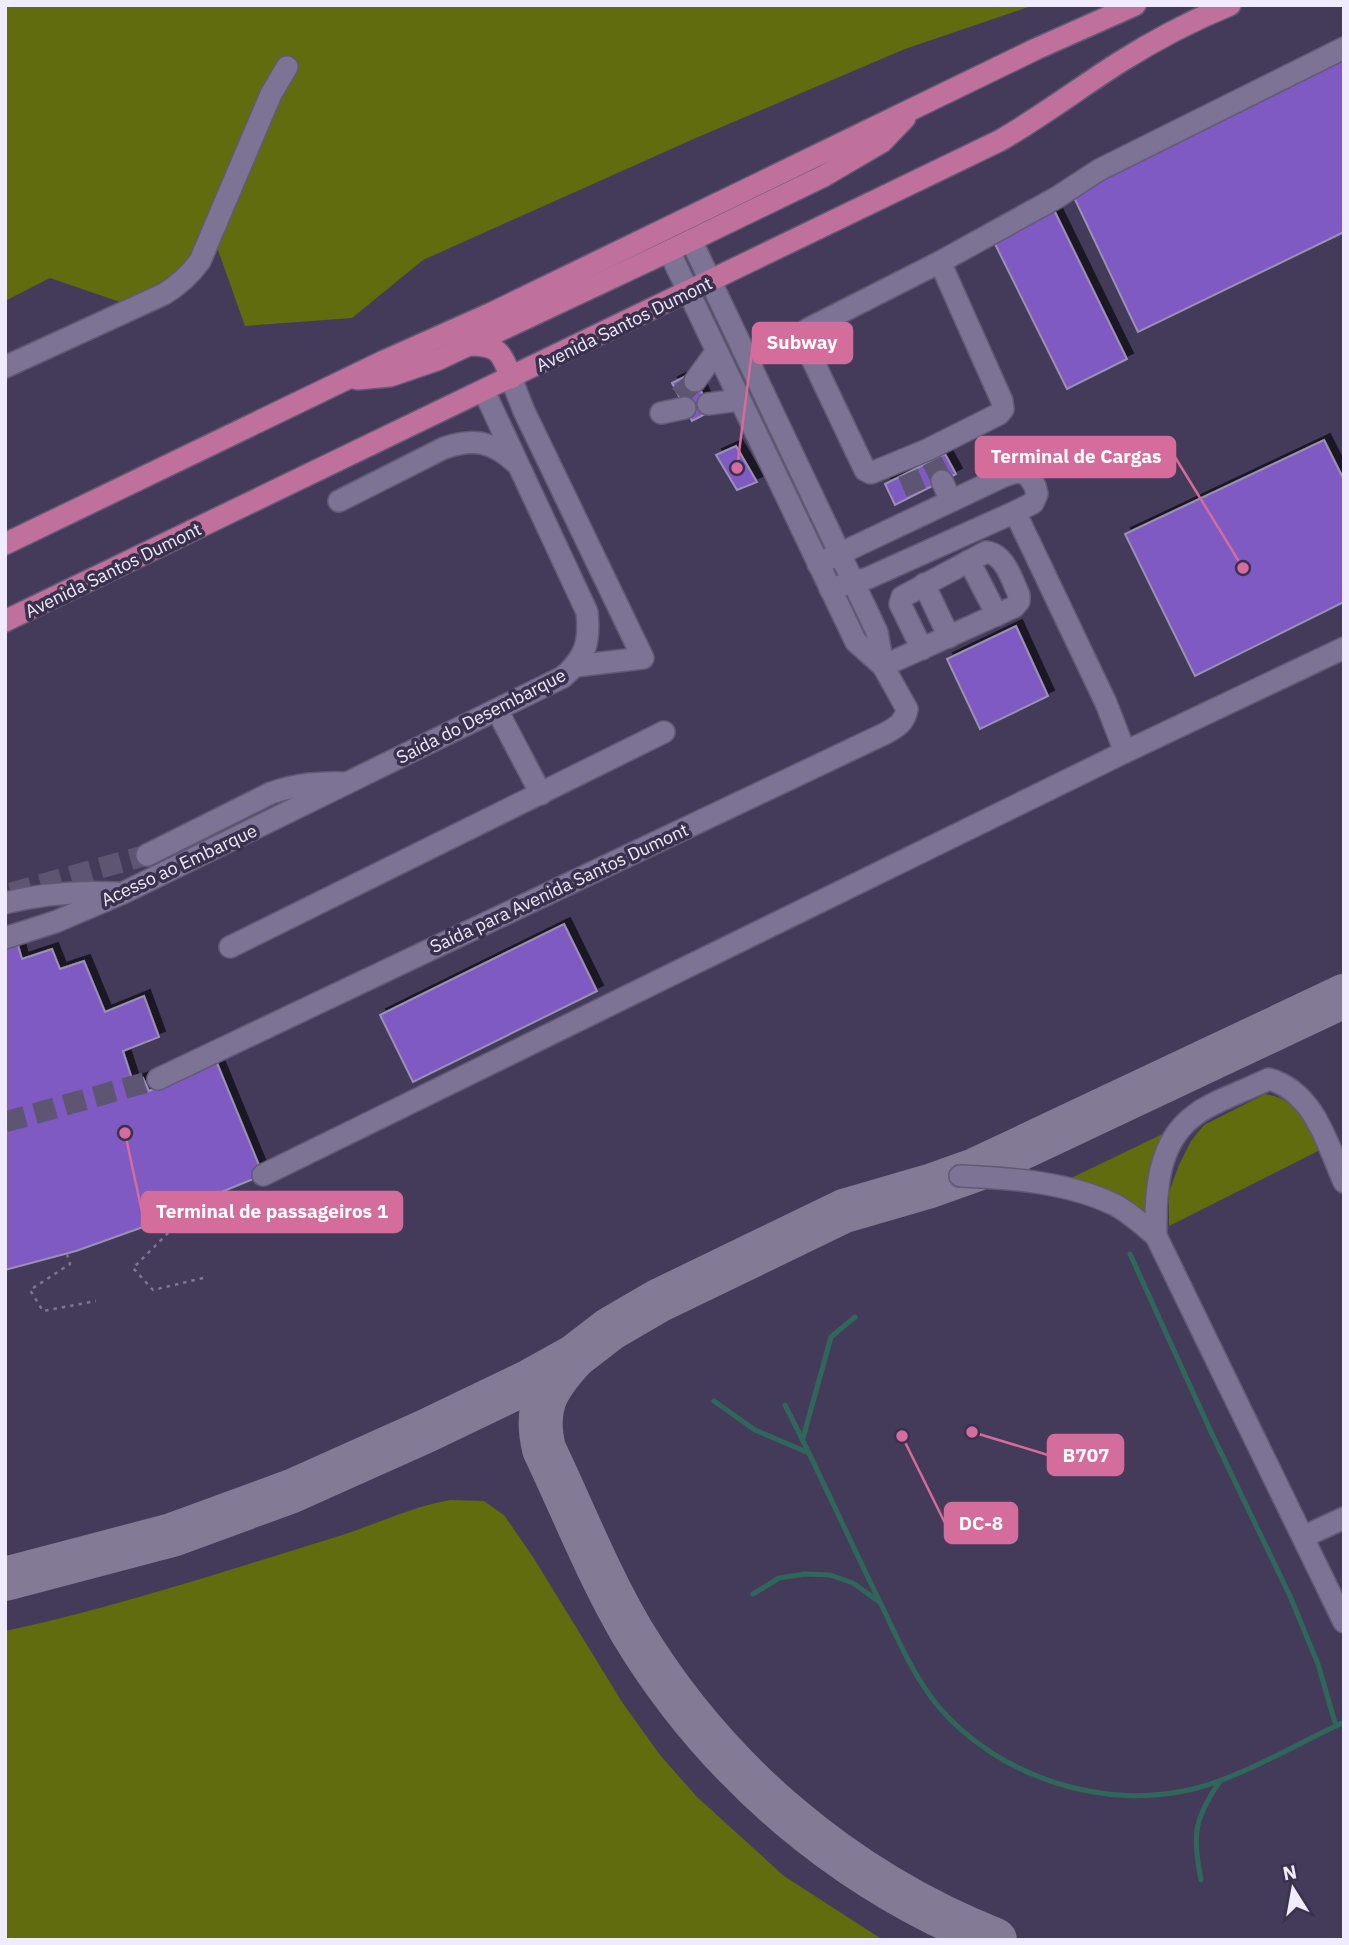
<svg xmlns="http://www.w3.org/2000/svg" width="1349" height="1945" viewBox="0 0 1349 1945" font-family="'IBM Plex Sans',sans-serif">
  <defs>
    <filter id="shadow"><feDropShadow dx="6" dy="-6" stdDeviation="0" flood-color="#0009"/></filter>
  </defs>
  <rect width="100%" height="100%" fill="#443b5a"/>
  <g fill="#606c0e">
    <path d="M5 5H1034L905 49 698 137 423 260 352 318 245 326 218 250 123 303 50 278 5 301Z"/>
    <path d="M1265 1094C1301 1101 1305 1119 1322 1149L1169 1226V1192L1179 1165 1191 1141 1204 1125Z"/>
    <path d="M1169 1131C1158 1159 1146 1186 1146 1216L1067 1180Z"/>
    <path d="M450 1500 484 1501 504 1515 533 1557 622 1702 660 1755 697 1797 784 1876 883 1940H5V1631C118 1607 228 1570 339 1536 377 1524 411 1507 450 1500Z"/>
  </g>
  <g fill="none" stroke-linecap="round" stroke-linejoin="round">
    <g stroke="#2f675a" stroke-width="5">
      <path d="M1130 1254 1212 1434 1290 1596 1318 1664 1336 1726"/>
      <path d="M714 1401 755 1430 809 1453"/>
      <path d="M785 1405C818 1469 847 1535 879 1600 896 1635 913 1676 938 1706 999 1778 1106 1812 1197 1788 1245 1775 1297 1744 1342 1723"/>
      <path d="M803 1438 831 1337 855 1317"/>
      <path d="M753 1594 779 1578 805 1574 830 1575 853 1583 878 1601"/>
      <path d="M1201 1880C1192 1835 1194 1819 1220 1781"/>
    </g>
    <g stroke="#837b96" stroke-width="44">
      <path d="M573 1358C546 1388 534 1407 544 1449 573 1510 598 1574 632 1632 716 1771 844 1880 995 1940"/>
      <path d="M5 1579 172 1535 292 1491 426 1431 530 1381 575 1356 610 1329 658 1301 844 1211 930 1186 975 1170 1344 996"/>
    </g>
  </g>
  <g fill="#7e5ac2" stroke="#9a91b4" stroke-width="2" filter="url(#shadow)">
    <path d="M1344 51V232L1138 332 1070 189Z"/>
    <path d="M1053 208 1127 359 1067 389 992 238Z"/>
    <path d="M692 373 711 411 692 421 672 383Z"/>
    <path d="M1324 440 1344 480V602L1195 676 1125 534Z"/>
    <path d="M736 446 757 482 737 490 716 455Z"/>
    <path d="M945 454 956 474 895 505 885 484Z"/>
    <path d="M1016 626 1048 696 980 729 947 659Z"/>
    <path d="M564 924 597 991 413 1082 380 1015Z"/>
    <path d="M16 939 22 959 52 949 60 969 84 961 105 1012 144 996 159 1037 123 1051 133 1082 143 1078 149 1091 217 1063 263 1175 185 1207V1212L76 1251 5 1270V942Z"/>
  </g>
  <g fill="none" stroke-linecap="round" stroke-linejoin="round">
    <g stroke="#5e5573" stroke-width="21" stroke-dasharray="21 10" stroke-linecap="butt">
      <path d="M679 396 695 381"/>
      <path d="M932 461 942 481"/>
      <path d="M908 473 917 494"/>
      <path d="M11 893 147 855"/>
      <path d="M5 1122 158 1079"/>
    </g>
    <g stroke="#625a74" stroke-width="24">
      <g id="minor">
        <path d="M691 240 877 632 883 666"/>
        <path d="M940 262 1002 401 1003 409 999 414 927 450 871 473 865 470 805 344 804 335 808 329 940 262 1056 198 1099 170 1344 48"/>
        <path d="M5 367 164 294C179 285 189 276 200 261L271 94 287 67"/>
        <path d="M511 378 524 411 643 658 576 666"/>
        <path d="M695 381 716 352"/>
        <path d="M708 404 739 400"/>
        <path d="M661 413 685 408"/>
        <path d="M942 481 951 501"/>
        <path d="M339 501 444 448C474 438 492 441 516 463"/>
        <path d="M1015 512 1106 703 1125 752"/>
        <path d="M969 561 997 615"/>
        <path d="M818 564 1004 476 1016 472 1027 474 1035 486 1037 494 1033 503 1015 512 868 578 830 589"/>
        <path d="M924 584 949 637"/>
        <path d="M883 666 1014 607 1019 601V595C1012 580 1005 554 986 552L902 597 900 604 922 649"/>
        <path d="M497 710 541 794"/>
        <path d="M147 855 271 793C297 784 319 782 347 783"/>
        <path d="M5 903C43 893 78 891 117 893"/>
        <path d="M5 938 55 922 123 893 563 677C586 657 590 642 587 612L484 391"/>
        <path d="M230 947 664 732"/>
        <path d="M158 1079 886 733C897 727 905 722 907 709L883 666 856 642 669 251"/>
        <path d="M263 1175 1125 752 1344 648"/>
        <path d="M960 1176C1009 1178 1067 1182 1113 1204 1128 1211 1143 1225 1156 1236"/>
        <path d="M1344 1182C1327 1143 1314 1092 1269 1079 1249 1089 1211 1102 1195 1115 1157 1142 1155 1194 1156 1236L1344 1622"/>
        <path d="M1303 1537 1344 1518"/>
      </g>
    </g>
    <g stroke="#625a74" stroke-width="24">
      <g id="major">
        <path d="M469 345C498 345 501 351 511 378"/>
        <path d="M357 379 390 376 437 360 669 251 824 176 882 142 905 118"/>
        <path d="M5 544 384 361 494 312 1036 49 1135 5"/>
        <path d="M5 621 999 141C1041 117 1079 88 1120 62 1155 40 1193 20 1230 5"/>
      </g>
    </g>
    <g stroke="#7e7691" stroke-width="2.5" stroke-dasharray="3.5 5" stroke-linecap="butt">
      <path d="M263 1194 273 1219H322"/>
      <path d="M166 1219 172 1229 133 1268 153 1290 207 1277"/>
      <path d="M67 1254 70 1264 30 1290 43 1311 96 1301"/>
    </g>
    <use href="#minor" stroke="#7c7395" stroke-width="21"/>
    <use href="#major" stroke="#bf709c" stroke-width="21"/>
  </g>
  <g text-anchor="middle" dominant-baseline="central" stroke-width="7" stroke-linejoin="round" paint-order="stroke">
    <g font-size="18" fill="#f0ebfe" stroke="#3a314f">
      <text transform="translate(624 324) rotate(-26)">Avenida Santos Dumont</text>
      <text transform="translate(113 570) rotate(-26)">Avenida Santos Dumont</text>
      <text transform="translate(481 716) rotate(-27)">Saída do Desembarque</text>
      <text transform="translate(179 865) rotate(-25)">Acesso ao Embarque</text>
      <text transform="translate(559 888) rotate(-25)">Saída para Avenida Santos Dumont</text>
    </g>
  </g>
  <path fill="none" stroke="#d46c9c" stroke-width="2.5" d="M737 468L753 343M1243 568L1175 457M125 1133L142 1212M972 1432L1048 1455M902 1436L945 1523"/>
  <g fill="#d46c9c" stroke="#3a314f" stroke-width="2.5">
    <circle cx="737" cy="468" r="7"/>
    <circle cx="1243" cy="568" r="7"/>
    <circle cx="125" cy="1133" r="7"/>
    <circle cx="972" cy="1432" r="7"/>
    <circle cx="902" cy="1436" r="7"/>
  </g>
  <g fill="#d46c9c" stroke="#d46c9c" stroke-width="2.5">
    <rect x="753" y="323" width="99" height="40" rx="7"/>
    <rect x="976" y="437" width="199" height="40" rx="7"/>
    <rect x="142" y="1192" width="260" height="40" rx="7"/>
    <rect x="1048" y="1435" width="75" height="40" rx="7"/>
    <rect x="945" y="1503" width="72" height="40" rx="7"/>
  </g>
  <g font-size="19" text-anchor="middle" font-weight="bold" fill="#fff">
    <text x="802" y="349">Subway</text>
    <text x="1076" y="463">Terminal de Cargas</text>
    <text x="272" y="1218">Terminal de passageiros 1</text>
    <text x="1086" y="1462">B707</text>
    <text x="981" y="1530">DC-8</text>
  </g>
  <rect width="1349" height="1945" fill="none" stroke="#f0ebfe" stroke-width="14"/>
  <g transform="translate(1293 1889) rotate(349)" stroke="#3a314f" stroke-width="5" paint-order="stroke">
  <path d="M0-5L12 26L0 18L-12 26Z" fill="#f0ebfe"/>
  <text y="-10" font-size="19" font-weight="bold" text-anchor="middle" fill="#f0ebfe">N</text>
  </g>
</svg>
